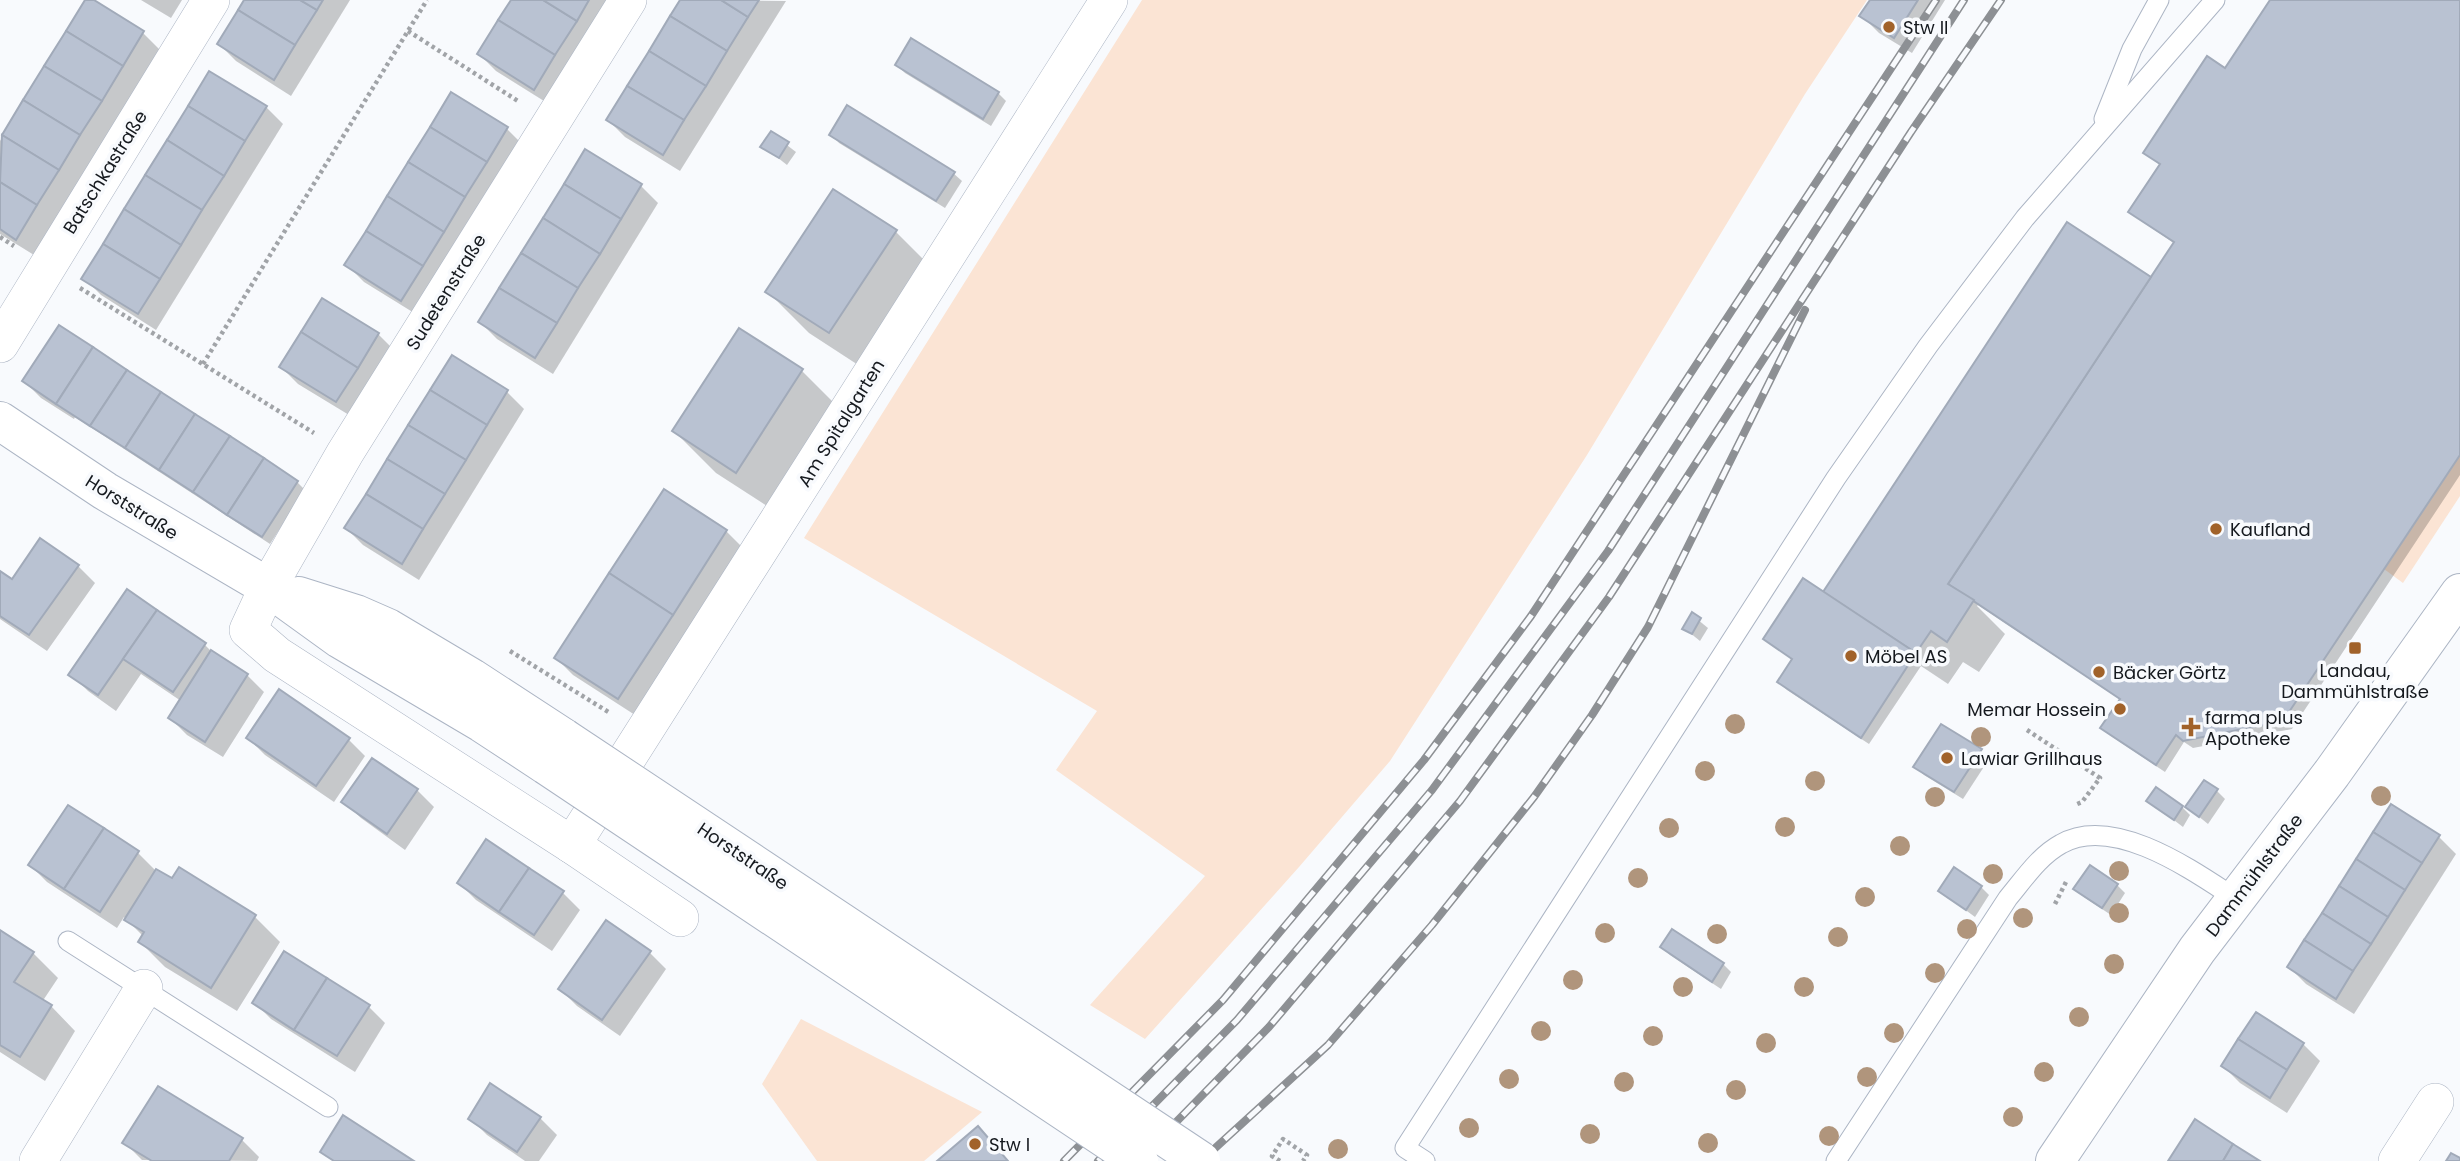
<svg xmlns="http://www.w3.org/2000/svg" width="2460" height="1161" viewBox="0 0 2460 1161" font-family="Poppins,sans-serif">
  <rect width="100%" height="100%" fill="#f8fafd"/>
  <g fill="#fbe4d4">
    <path d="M1142 0H1867L1805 94 1587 455 1390 761 1299 867 1145 1039 1090 1005 1205 876 1056 770 1097 711 804 538Z"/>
    <path d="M2460 455V496L2403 583 2384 569Z"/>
    <path d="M801 1019 982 1112 924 1161H817L762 1084Z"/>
  </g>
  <g fill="#0003">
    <path d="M87 0 143 33 160 50 34 255 0 234V141Z"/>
    <path d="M141 0H182L171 18Z"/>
    <path d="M246 0H350L291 96 236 61 219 44Z"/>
    <path d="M513 0H617L552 106 496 71 479 54Z"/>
    <path d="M682 0 786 1 680 171 625 137 608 120Z"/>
    <path d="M1872 0H1945L1912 53 1879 33 1862 16Z"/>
    <path d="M2272 0H2460V475L2292 729 2193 748 2184 742 2165 772 2111 736 2102 728 2121 700 1978 605 1977 606 2005 634 1979 672 1963 662 1948 684 1921 666 1869 744 1787 690 1779 682 1793 660 1765 639 1824 594 2151 280 2175 244 2139 219 2130 211 2161 166 2146 153 2225 70Z"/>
    <path d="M897 65 998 93 1006 101 991 126 905 73Z"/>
    <path d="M451 95 507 129 524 146 419 316 364 282 347 265Z"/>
    <path d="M266 107 283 124 156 330 101 295 84 278Z"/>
    <path d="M771 133 796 152 787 165 763 146Z"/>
    <path d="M831 134 953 173 962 181 945 208 839 143Z"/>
    <path d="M586 151 641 186 658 203 553 374 497 339 480 322Z"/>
    <path d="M895 231 937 273 872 374 809 333 768 292Z"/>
    <path d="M378 334 395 351 354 418 298 384 281 367Z"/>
    <path d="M452 358 507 392 524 409 419 580 363 545 346 528Z"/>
    <path d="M802 371 844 413 778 513 716 473 674 431Z"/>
    <path d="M24 381 297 482 305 490 270 544 75 417 74 419 41 398Z"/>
    <path d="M726 531 743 548 635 715 573 675 556 658Z"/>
    <path d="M78 566 95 583 47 651 0 619V573L12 581Z"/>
    <path d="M128 592 205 645 214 654 247 675 264 692 223 757 187 735 170 718 181 701 141 674 116 711 88 691 71 674Z"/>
    <path d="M1692 615 1708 628 1700 641 1684 628Z"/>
    <path d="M248 738 348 739 365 756 334 802 265 755Z"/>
    <path d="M1980 750 1989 759 1963 799 1924 775 1916 767Z"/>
    <path d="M417 790 434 807 405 850 361 818 344 802Z"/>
    <path d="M2217 791 2225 799 2208 824 2187 807Z"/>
    <path d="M2149 801 2182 807 2190 815 2183 827Z"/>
    <path d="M68 807 138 853 155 870 173 881 180 870 255 917 280 942 237 1011 165 967 140 942 143 936 124 917 117 928 47 882 30 865Z"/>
    <path d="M2391 807 2439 837 2456 854 2354 1014 2306 984 2289 967Z"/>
    <path d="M459 883 563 893 580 910 552 951 476 900Z"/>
    <path d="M2117 885 2125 893 2111 915 2084 897 2076 889Z"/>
    <path d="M1981 887 1989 895 1975 917 1940 891Z"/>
    <path d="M0 932 33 953 58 978 42 1002 51 1006 75 1031 45 1081 0 1052Z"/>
    <path d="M1662 947 1723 964 1731 972 1721 989 1670 955Z"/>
    <path d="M649 952 666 969 620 1036 577 1006 560 989Z"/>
    <path d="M254 1002 368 1006 385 1023 355 1072 271 1019Z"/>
    <path d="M2303 1044 2320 1061 2287 1113 2240 1083 2223 1066Z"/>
    <path d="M158 1088 242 1140 259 1157 257 1161 142 1160 125 1143Z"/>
    <path d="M470 1118H540L557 1135 539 1161H525L487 1135Z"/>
  </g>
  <g fill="#b9c2d2" stroke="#a1aab9" stroke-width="2">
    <path d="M85 0H94L144 31 123 66 66 31Z"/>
    <path d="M244 0H300L317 10 295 45 238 10Z"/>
    <path d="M300 0H323L317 10Z"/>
    <path d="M511 0H543L577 21 555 55 498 20Z"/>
    <path d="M543 0H589L577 21Z"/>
    <path d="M680 0H721L748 17 727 51 670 16Z"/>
    <path d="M721 0H759L748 17Z"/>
    <path d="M1870 0H1918L1894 38 1859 16Z"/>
    <path d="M2270 0H2460V455L2283 721 2183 741 2176 735 2156 765 2100 728 2120 699 1948 584 2174 242 2128 212 2160 164 2143 153 2207 56 2225 68Z"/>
    <path d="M238 10 295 45 274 80 217 44Z"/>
    <path d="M670 16 727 51 706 86 649 51Z"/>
    <path d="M498 20 555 55 534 90 477 54Z"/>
    <path d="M66 31 123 66 102 101 44 66Z"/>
    <path d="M911 38 999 92 983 119 895 65Z"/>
    <path d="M649 51 706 86 684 120 627 86Z"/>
    <path d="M44 66 102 101 80 135 23 100Z"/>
    <path d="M209 71 267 106 245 141 188 106Z"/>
    <path d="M627 86 684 120 663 155 606 120Z"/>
    <path d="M451 92 508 127 487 162 430 127Z"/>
    <path d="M23 100 80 135 59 170 2 135Z"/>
    <path d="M847 105 955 172 936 201 829 135Z"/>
    <path d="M188 106 245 141 224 176 167 140Z"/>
    <path d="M430 127 487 162 465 197 408 162Z"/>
    <path d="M771 131 789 142 779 158 760 147Z"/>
    <path d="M2 135 59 170 37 205 0 182Z"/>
    <path d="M167 140 224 176 202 210 145 175Z"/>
    <path d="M585 149 642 184 621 219 564 184Z"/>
    <path d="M408 162 465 197 444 232 387 196Z"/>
    <path d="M145 175 202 210 181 245 124 209Z"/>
    <path d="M0 182 37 205 16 240 0 229Z"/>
    <path d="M564 184 621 219 600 254 543 218Z"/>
    <path d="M833 189 897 230 829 333 765 292Z"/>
    <path d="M387 196 444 232 423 266 366 231Z"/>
    <path d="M124 209 181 245 160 279 103 244Z"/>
    <path d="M543 218 600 254 578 288 521 253Z"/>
    <path d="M2067 222 2151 277 1948 584 1974 600 1947 642 1931 631 1916 653 1823 592Z"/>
    <path d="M366 231 423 266 401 301 344 265Z"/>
    <path d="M103 244 160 279 138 314 81 279Z"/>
    <path d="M521 253 578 288 557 323 499 288Z"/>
    <path d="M499 288 557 323 535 358 478 322Z"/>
    <path d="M322 298 379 333 358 368 301 332Z"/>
    <path d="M59 325 93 347 56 404 22 381Z"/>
    <path d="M739 328 803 369 736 473 672 431Z"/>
    <path d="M301 332 358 368 336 402 279 367Z"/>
    <path d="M93 347 127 370 90 426 56 404Z"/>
    <path d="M452 355 508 390 487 425 430 390Z"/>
    <path d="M127 370 161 392 125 448 90 426Z"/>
    <path d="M430 390 487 425 466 460 408 425Z"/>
    <path d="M161 392 195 414 159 470 125 448Z"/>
    <path d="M195 414 230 436 193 492 159 470Z"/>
    <path d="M408 425 466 460 445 494 387 459Z"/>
    <path d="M230 436 264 458 227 515 193 492Z"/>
    <path d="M264 458 298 481 262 537 227 515Z"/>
    <path d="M387 459 445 494 423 529 366 494Z"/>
    <path d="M664 489 727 530 673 615 609 573Z"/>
    <path d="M366 494 423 529 402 564 344 528Z"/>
    <path d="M40 538 79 565 29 635 0 616V571L12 579Z"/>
    <path d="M609 573 673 615 618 699 554 658Z"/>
    <path d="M1803 578 1916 653 1861 738 1777 682 1792 659 1763 639Z"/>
    <path d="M127 589 157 610 98 695 68 675Z"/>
    <path d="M157 610 206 643 173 692 123 659Z"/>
    <path d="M1692 612 1701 618 1692 634 1682 629Z"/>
    <path d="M211 650 248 674 205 742 168 718Z"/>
    <path d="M279 689 350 738 316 786 246 738Z"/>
    <path d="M1941 724 1982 749 1954 792 1913 767Z"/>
    <path d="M372 758 418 789 387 834 341 802Z"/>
    <path d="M2204 780 2218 789 2199 817 2185 807Z"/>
    <path d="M2156 787 2183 806 2174 820 2146 801Z"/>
    <path d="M2391 804 2440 835 2422 863 2373 832Z"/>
    <path d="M68 805 104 828 64 889 28 865Z"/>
    <path d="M104 828 139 851 100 912 64 889Z"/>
    <path d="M2373 832 2422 863 2405 890 2356 859Z"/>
    <path d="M486 839 529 868 499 912 457 883Z"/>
    <path d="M2356 859 2405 890 2388 917 2339 886Z"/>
    <path d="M2090 865 2118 884 2102 908 2073 889Z"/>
    <path d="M179 867 256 915 211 988 138 942 144 932 124 920 156 869 172 878Z"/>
    <path d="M1954 867 1982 886 1966 910 1938 891Z"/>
    <path d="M529 868 564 891 534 935 499 912Z"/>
    <path d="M2339 886 2388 917 2371 944 2322 913Z"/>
    <path d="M2322 913 2371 944 2353 971 2304 940Z"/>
    <path d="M606 920 651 951 602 1020 558 989Z"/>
    <path d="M1672 929 1724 963 1712 982 1660 947Z"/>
    <path d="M0 930 34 952 14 982 52 1005 20 1057 0 1045Z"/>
    <path d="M2304 940 2353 971 2336 999 2287 967Z"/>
    <path d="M284 951 327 978 294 1030 252 1003Z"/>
    <path d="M327 978 370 1005 337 1056 294 1030Z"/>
    <path d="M2256 1012 2304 1043 2287 1070 2238 1039Z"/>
    <path d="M2238 1039 2287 1070 2270 1098 2221 1066Z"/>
    <path d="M490 1083 541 1117 517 1152 468 1119Z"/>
    <path d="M158 1086 243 1138 229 1161H152L122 1143Z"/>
    <path d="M343 1115 414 1161H334L320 1152Z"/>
    <path d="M2195 1119 2233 1144 2223 1161H2168Z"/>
    <path d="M978 1126 1008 1161H937Z"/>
    <path d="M2233 1144 2260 1161H2223Z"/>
    <path d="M2451 1153 2460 1158V1161H2446Z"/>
  </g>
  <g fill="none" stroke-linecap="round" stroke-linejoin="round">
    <g stroke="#acb5c4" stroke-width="21">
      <g id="service">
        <path d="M2104 119 2132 49 2159 0"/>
        <path d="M68 941 328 1107"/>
        <path d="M1425 1161 1405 1148 1836 478 1928 346 2025 218 2215 0"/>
        <path d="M1836 1161 2008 898C2024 879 2039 856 2061 844 2113 814 2192 870 2235 898"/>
      </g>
    </g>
    <g stroke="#acb5c4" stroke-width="38">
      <g id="minor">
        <path d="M628 0 345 453 268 587 248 630 277 655 572 845 680 918"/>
        <path d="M0 344 211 0"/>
        <path d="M572 845 1109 0"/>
        <path d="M38 1161 144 988"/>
        <path d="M2397 1161 2435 1102"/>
      </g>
    </g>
    <g stroke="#acb5c4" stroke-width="40">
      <g id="tertiary">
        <path d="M0 421 105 491 268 587 340 639 482 723 546 765"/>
        <path d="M299 596 356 614 388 628 472 678 564 738"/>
        <path d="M2055 1161 2197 950 2332 773 2460 593"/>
      </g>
    </g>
    <g stroke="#a1a4a8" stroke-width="4.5" stroke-dasharray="3.5 3.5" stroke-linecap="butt">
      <path d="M408 31 518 101"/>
      <path d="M0 237 14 246"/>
      <path d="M80 288 314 433"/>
      <path d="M203 364 427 0"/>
      <path d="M510 651 610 713"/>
      <path d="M2027 730 2100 778 2082 802 2075 805"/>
      <path d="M2055 904 2067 880"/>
      <path d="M1280 1161 1272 1156 1283 1139 1307 1155 1303 1161"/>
    </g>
    <use href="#service" stroke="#fff" stroke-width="19"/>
    <use href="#minor" stroke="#fff" stroke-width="37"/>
    <use href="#tertiary" stroke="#fff" stroke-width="38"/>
    <g stroke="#8d9094" stroke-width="8">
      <g id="rail">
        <path d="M1064 1161 1223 1000 1424 760 1531 616 1936 0"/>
        <path d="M1098 1161 1237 1020 1432 790 1608 551 1964 0"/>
        <path d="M1138 1161 1269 1027 1460 801 1609 597 1911 132 2001 0"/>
        <path d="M1201 1161 1328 1045 1432 925 1534 797 1592 715 1648 627 1805 310"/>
      </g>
    </g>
    <use href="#rail" stroke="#f8fafd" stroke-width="5" stroke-dasharray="16" stroke-linecap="butt"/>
    <g stroke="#acb5c4" stroke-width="40" stroke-linecap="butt">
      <g id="tertiary-bridge">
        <path d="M564 738 1201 1161"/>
        <path d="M546 765 1139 1161"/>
      </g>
    </g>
    <use href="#tertiary-bridge" stroke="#fff" stroke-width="38"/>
  </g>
  <g fill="#b0957c">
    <circle cx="1735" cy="724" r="10"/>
    <circle cx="1981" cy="737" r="10"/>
    <circle cx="1705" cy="771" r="10"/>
    <circle cx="1815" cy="781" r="10"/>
    <circle cx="2381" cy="796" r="10"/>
    <circle cx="1935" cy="797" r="10"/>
    <circle cx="1785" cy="827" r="10"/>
    <circle cx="1669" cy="828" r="10"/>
    <circle cx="1900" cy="846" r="10"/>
    <circle cx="2119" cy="871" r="10"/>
    <circle cx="1993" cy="874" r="10"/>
    <circle cx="1638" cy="878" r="10"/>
    <circle cx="1865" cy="897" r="10"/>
    <circle cx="2119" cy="913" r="10"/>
    <circle cx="2023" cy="918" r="10"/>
    <circle cx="1967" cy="929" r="10"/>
    <circle cx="1605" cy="933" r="10"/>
    <circle cx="1717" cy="934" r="10"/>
    <circle cx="1838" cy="937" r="10"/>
    <circle cx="2114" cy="964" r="10"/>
    <circle cx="1935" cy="973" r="10"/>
    <circle cx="1573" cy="980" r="10"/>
    <circle cx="1683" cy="987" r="10"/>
    <circle cx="1804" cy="987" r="10"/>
    <circle cx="2079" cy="1017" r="10"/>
    <circle cx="1541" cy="1031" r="10"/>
    <circle cx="1894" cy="1033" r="10"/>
    <circle cx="1653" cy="1036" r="10"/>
    <circle cx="1766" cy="1043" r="10"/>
    <circle cx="2044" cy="1072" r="10"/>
    <circle cx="1867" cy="1077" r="10"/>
    <circle cx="1509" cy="1079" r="10"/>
    <circle cx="1624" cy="1082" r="10"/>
    <circle cx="1736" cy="1090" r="10"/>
    <circle cx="2013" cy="1117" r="10"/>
    <circle cx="1469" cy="1128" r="10"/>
    <circle cx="1590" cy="1134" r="10"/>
    <circle cx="1829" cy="1136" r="10"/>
    <circle cx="1708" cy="1143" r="10"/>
    <circle cx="1338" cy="1149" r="10"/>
  </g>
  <g fill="#a1622a" stroke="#f8fafd" stroke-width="2.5">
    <circle cx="1889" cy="27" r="7"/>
    <circle cx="2216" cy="529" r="7"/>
    <rect x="2348" y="641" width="14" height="14" rx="3.5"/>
    <circle cx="1851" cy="656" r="7"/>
    <circle cx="2099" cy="672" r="7"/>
    <circle cx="2120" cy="709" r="7"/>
    <path d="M2187.5 716.5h7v7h7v7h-7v7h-7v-7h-7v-7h7z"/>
    <circle cx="1947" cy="758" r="7"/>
    <circle cx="975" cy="1144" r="7"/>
  </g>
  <g text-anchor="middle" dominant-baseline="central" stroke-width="7" stroke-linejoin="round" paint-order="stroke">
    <g font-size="18" fill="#15191e" stroke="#f8fafd" text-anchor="start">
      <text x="1903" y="27">Stw II</text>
      <text x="2230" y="529">Kaufland</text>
      <text x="1865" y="656">Möbel AS</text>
      <text x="2355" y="670" text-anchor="middle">Landau,<tspan x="2355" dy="21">Dammühlstraße</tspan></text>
      <text x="2113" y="672">Bäcker Görtz</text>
      <text x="2106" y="709" text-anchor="end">Memar Hossein</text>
      <text x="2205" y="717">farma plus<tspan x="2205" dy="21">Apotheke</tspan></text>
      <text x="1961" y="758">Lawiar Grillhaus</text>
      <text x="989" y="1144">Stw I</text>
    </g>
    <g font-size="18" fill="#15191e" stroke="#f8fafd">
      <text transform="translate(105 172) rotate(-58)">Batschkastraße</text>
      <text transform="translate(446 292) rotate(-58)">Sudetenstraße</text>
      <text transform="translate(841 423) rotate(-58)">Am Spitalgarten</text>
      <text transform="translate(132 507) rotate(32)">Horststraße</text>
      <text transform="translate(743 856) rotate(34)">Horststraße</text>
      <text transform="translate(2254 875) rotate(-53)">Dammühlstraße</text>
    </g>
  </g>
</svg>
